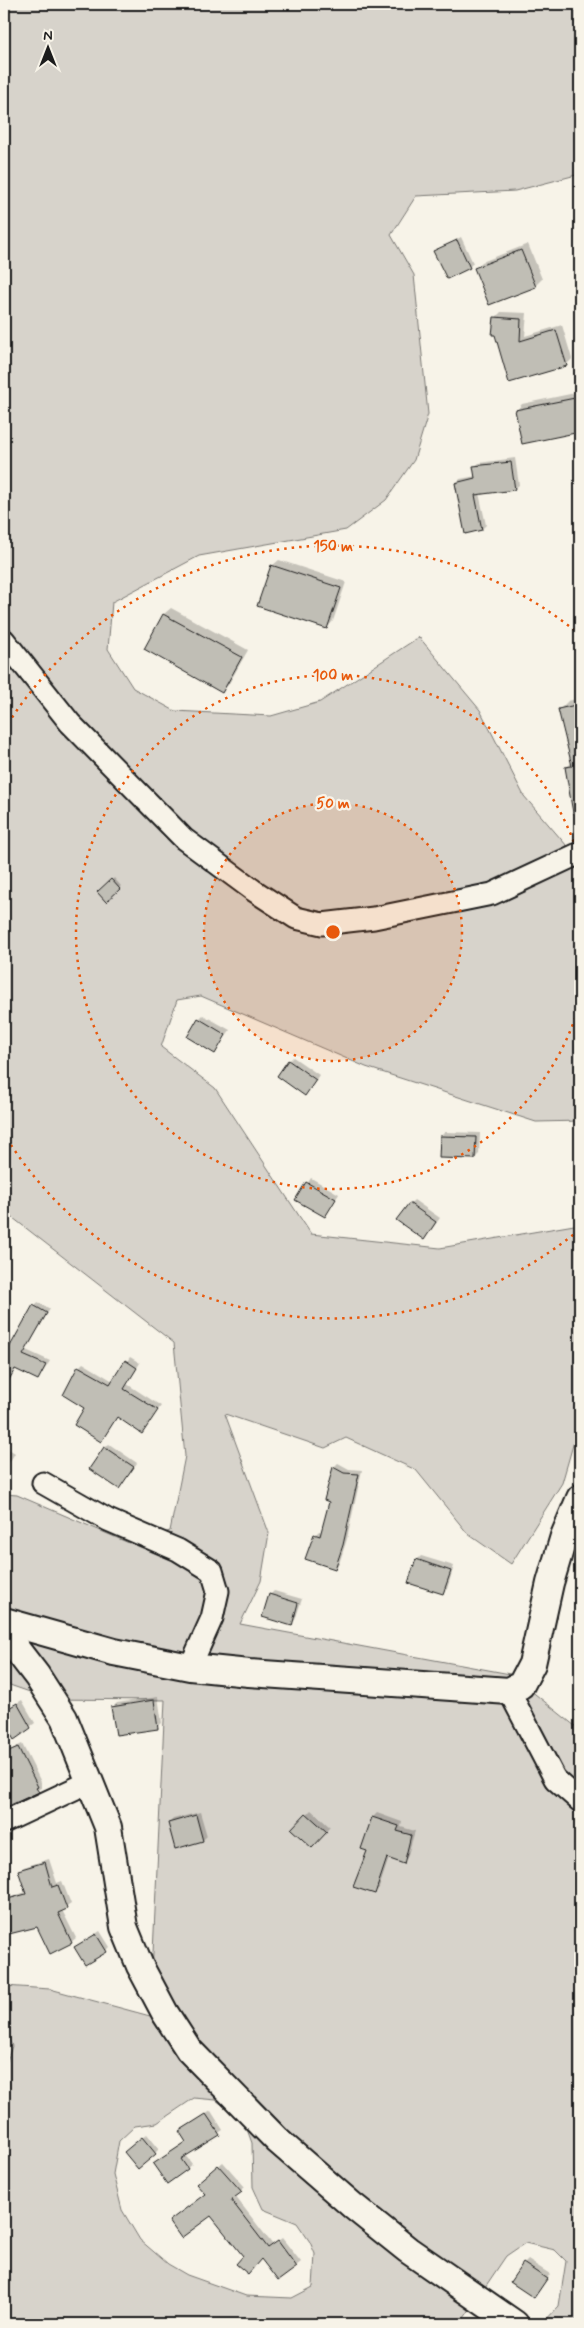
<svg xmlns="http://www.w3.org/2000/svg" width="584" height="2328" viewBox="0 0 584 2328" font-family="Mynerve,sans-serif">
  <rect width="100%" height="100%" fill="#f7f3e8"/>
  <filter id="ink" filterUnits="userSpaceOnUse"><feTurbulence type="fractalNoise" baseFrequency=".02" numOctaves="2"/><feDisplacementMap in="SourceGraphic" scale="10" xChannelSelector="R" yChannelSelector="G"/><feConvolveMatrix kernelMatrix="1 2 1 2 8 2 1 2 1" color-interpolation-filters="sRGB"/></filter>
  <g filter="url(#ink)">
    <path fill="#d7d3cb" stroke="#7a7874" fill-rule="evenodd" d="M4 4H580V174L515 191 416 196 391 235 414 275 428 414 414 460 386 500 346 530 199 556 112 602 108 649 133 688 175 711 271 716 320 702 419 637 480 710 524 796 567 846 580 870V1121L536 1122 366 1067 201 996 177 1000 161 1047 215 1088 311 1234 440 1248 580 1224V1430L575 1438 562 1483 511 1564 468 1534 416 1470 346 1438 325 1448 225 1414 269 1533 261 1581 240 1624 510 1674 580 1730V2324H542L559 2306 566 2261 555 2250 525 2243 506 2256 460 2324H4V2070L12 2046 4 2029V1986L50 1989 150 2016 165 1700 50 1699 4 1683V1494L17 1495 129 1543 170 1531 185 1456 174 1343 4 1211ZM194 2098 216 2100 234 2114 248 2132 252 2143 253 2187 263 2209 297 2223 310 2242 315 2254 313 2287 292 2298 246 2296 187 2275 168 2264 140 2240 122 2210 113 2174 119 2141 135 2126 157 2123Z"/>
    <g fill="#0003">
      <path d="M461 237 473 263 469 267 435 252Z"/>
      <path d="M528 244 542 279 535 286 475 269 482 262Z"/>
      <path d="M501 312 527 313 525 336 562 325 572 359 566 365 510 382 495 318Z"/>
      <path d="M580 367V386L576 371Z"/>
      <path d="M580 392V430L523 442 516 411 522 404Z"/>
      <path d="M515 458 519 485 514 489 479 493 486 525 482 529 456 483 460 479 476 476 474 467 479 463Z"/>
      <path d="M279 560 346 582 333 621 327 628 272 566Z"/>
      <path d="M171 608 248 650 228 685 222 691 145 649 164 614Z"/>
      <path d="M580 698V743L569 746 559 710 568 701Z"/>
      <path d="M580 758V803L573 805 566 768 575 759Z"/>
      <path d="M114 878 121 886 106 900 99 893Z"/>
      <path d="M203 1015 230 1030 215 1052 199 1019Z"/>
      <path d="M293 1057 319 1075 309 1090 289 1061Z"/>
      <path d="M445 1132 480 1133 479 1154 475 1158 441 1136Z"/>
      <path d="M311 1178 339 1194 325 1216 297 1200Z"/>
      <path d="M414 1200 440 1218 428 1234 410 1204Z"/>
      <path d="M38 1302 50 1309 26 1350 50 1361 38 1379 16 1368 6 1383 4 1382V1360Z"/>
      <path d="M130 1357 140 1363 127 1384 161 1406 142 1432 117 1416 101 1440 86 1408 79 1367 83 1363 113 1381Z"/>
      <path d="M109 1444 137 1463 119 1488 105 1448Z"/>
      <path d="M4 1446 15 1453 4 1471Z"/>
      <path d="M338 1463 349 1469 362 1470 347 1539 339 1564 334 1568 315 1535 319 1531 322 1532 330 1501 325 1499 334 1467Z"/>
      <path d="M421 1556 454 1566 447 1589 443 1593 417 1560Z"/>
      <path d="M274 1591 302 1599 295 1620 291 1624 270 1595Z"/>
      <path d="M158 1697 162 1723 157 1727 113 1707 117 1703Z"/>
      <path d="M22 1700 35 1723 14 1738 4 1720V1711Z"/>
      <path d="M22 1744 41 1782V1788L12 1803 4 1787V1753Z"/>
      <path d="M311 1810 330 1827 312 1846 293 1829Z"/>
      <path d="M200 1812 207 1836 203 1840 175 1847 169 1823 173 1819Z"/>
      <path d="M377 1813 402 1822 401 1827 415 1831 407 1858 403 1862 389 1858 379 1888 374 1893 368 1850 373 1817Z"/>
      <path d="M49 1859 57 1883 62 1881 71 1904 62 1910 76 1938 71 1942 37 1925 10 1932 4 1899 26 1892 20 1871 24 1867Z"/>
      <path d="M100 1931 110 1947 106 1951 76 1947Z"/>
      <path d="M211 2111 223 2130 185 2155 192 2164 187 2168 159 2160 187 2141 185 2127Z"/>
      <path d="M147 2134 159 2149 155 2153 130 2148Z"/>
      <path d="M223 2162 245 2187 235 2196 273 2245 282 2238 301 2262 278 2280 261 2257 245 2256 206 2194 202 2180Z"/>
      <path d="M528 2260 550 2274 538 2292 524 2264Z"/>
    </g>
    <g fill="#c0beb5" stroke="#1c1c1c">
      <path d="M457 240 470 268 447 279 433 251Z"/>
      <path d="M521 250 536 287 489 305 474 268Z"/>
      <path d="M494 317 521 319 520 341 556 330 567 366 509 383 495 335H492Z"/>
      <path d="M580 397V432L522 444 515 410Z"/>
      <path d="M511 462 515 490 475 495 482 530 465 534 455 483 475 478 473 466Z"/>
      <path d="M271 565 341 588 327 629 257 606Z"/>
      <path d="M163 614 242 657 222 693 144 649Z"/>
      <path d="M580 704V813H573L565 767 572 766 558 709Z"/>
      <path d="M111 879 120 889 106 902 97 892Z"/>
      <path d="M198 1018 226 1035 215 1054 187 1037Z"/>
      <path d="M288 1060 316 1080 305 1096 277 1076Z"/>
      <path d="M440 1136 476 1137 475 1159 439 1158Z"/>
      <path d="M306 1182 336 1199 325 1217 295 1200Z"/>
      <path d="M409 1203 436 1222 424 1240 396 1220Z"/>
      <path d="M33 1305 47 1313 23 1355 46 1365 38 1380 15 1369 4 1389V1357Z"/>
      <path d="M125 1360 137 1368 124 1389 158 1410 142 1434 117 1417 101 1442 74 1425 84 1408 63 1395 78 1366 110 1384Z"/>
      <path d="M104 1447 134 1467 119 1489 89 1469Z"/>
      <path d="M333 1467 344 1473 359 1474 343 1545 335 1569 305 1559 314 1534 320 1536 329 1502 324 1500Z"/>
      <path d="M416 1559 451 1571 443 1594 408 1583Z"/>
      <path d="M269 1594 298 1603 292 1626 262 1617Z"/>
      <path d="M154 1700 158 1729 116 1735 111 1707Z"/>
      <path d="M17 1703 31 1728 14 1740 4 1722V1711Z"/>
      <path d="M18 1747 38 1787 36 1788 39 1792 4 1808V1753Z"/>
      <path d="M306 1813 327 1832 312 1848 291 1829Z"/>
      <path d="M196 1815 203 1841 175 1849 168 1823Z"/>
      <path d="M372 1817 399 1826 397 1831 411 1835 404 1864 387 1858 375 1894 353 1887 367 1851 361 1849Z"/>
      <path d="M45 1862 52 1887 58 1885 67 1909 58 1913 72 1943 50 1954 37 1927 9 1934 4 1912V1900L26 1894 18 1870Z"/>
      <path d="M96 1934 107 1952 85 1965 74 1947Z"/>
      <path d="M206 2114 220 2135 181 2159 188 2169 167 2184 153 2164 186 2142 179 2131Z"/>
      <path d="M142 2137 156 2154 138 2169 124 2152Z"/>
      <path d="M218 2165 242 2192 231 2200 268 2248 278 2241 297 2267 278 2281 261 2259 248 2274 236 2264 243 2256 211 2216 181 2238 169 2221 205 2194 196 2184Z"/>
      <path d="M523 2263 547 2279 534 2298 510 2282Z"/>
    </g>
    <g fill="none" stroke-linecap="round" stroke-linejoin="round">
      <g stroke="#1c1c1c" stroke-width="25">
        <g id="minor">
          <path d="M4 640 70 723 184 839 253 890 296 918 322 924 374 918 492 894 580 853"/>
          <path d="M43 1483 108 1520 178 1550 212 1571 218 1591 212 1618 190 1667"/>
          <path d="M509 1691 555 1779 580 1801"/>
          <path d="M4 1822 89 1782"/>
        </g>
      </g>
      <g stroke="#1c1c1c" stroke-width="30">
        <g id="tertiary">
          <path d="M4 1621 114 1652 190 1667 249 1673 509 1691 521 1685 532 1664 550 1583 564 1536 580 1498"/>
          <path d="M4 1633 37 1676 64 1718 108 1827 124 1927 140 1966 165 2013 189 2050 278 2141 353 2206 408 2250 515 2324"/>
        </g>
      </g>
      <use href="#minor" stroke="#f7f3e8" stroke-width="21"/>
      <use href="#tertiary" stroke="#f7f3e8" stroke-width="26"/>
    </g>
  </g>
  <circle cx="333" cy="932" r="129" fill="#e8590c" fill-opacity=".12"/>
  <g fill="none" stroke="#e8590c" stroke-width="2.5" stroke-dasharray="2.5 5">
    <circle cx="333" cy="932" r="129"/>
    <path d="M580 1003A257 257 0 1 1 580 861"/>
    <path d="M579 1230A386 386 0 0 1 4 1134M4 730A386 386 0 0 1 579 634"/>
  </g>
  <circle cx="333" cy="932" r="8" fill="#e8590c" stroke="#f7f3e8" stroke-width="2.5"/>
  <g font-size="15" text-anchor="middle" font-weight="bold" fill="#e8590c" stroke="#f7f3e8" stroke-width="4.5" stroke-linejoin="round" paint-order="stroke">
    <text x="333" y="551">150 m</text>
    <text x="333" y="680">100 m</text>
    <text x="333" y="808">50 m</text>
  </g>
  <rect width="584" height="2328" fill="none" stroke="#f7f3e8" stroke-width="20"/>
  <rect x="10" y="10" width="564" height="2308" fill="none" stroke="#1c1c1c" stroke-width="2" filter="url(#ink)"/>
  <g transform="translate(48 48)" stroke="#f7f3e8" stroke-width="4" paint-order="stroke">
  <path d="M0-4L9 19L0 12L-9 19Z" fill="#1c1c1c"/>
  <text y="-8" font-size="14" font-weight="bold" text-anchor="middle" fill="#1c1c1c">N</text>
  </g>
</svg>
